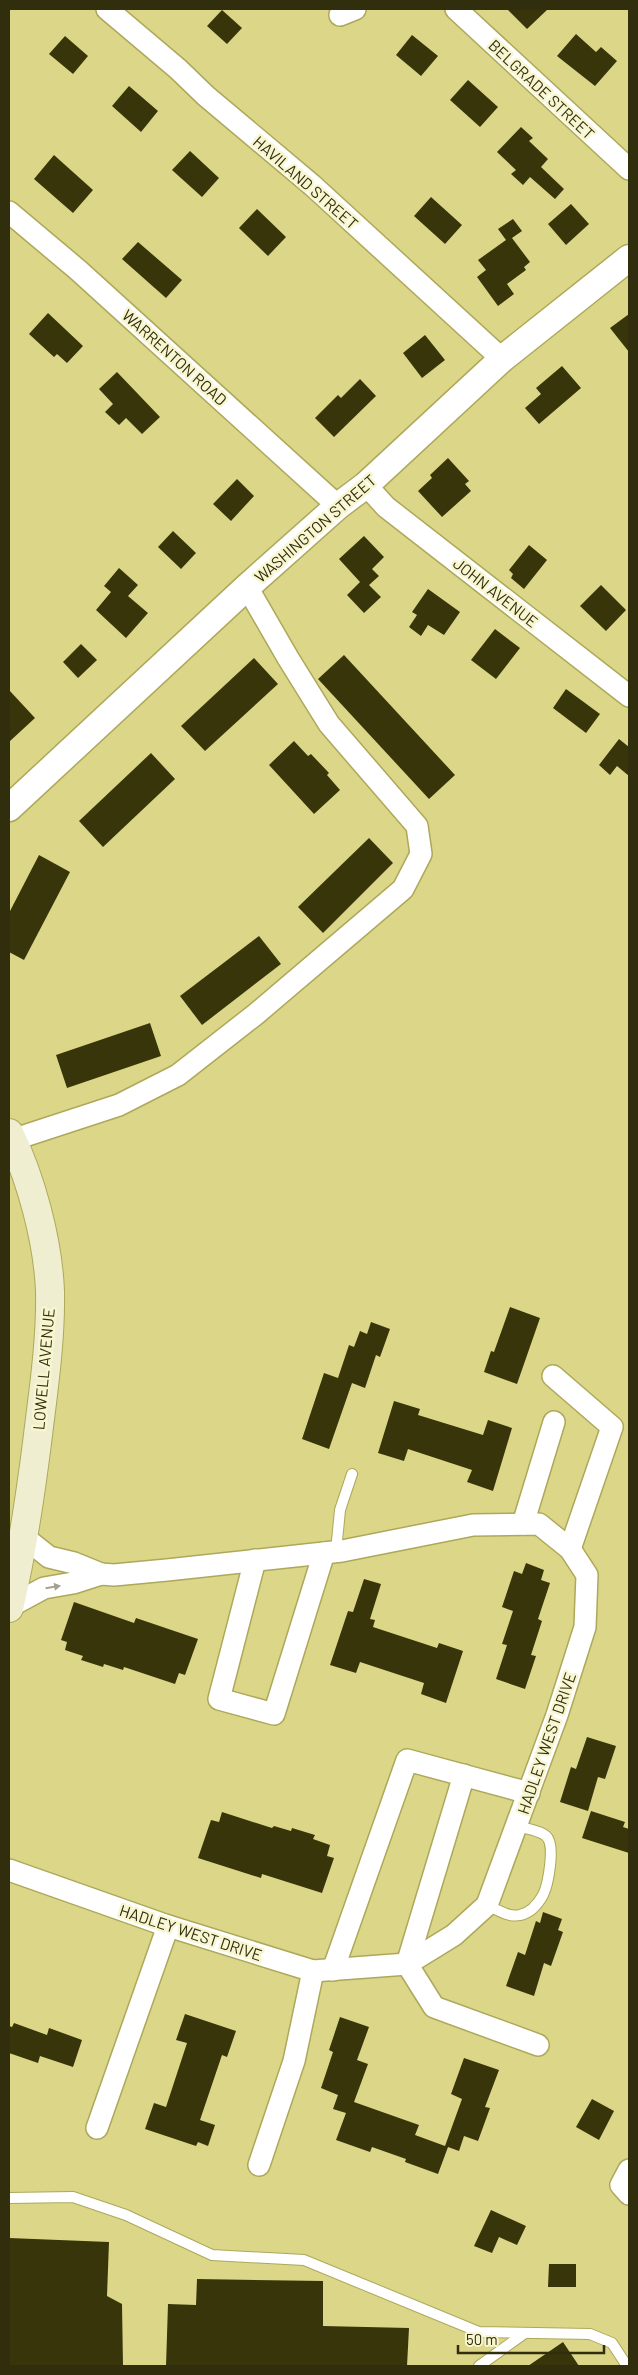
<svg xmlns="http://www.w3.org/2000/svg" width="638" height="2375" viewBox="0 0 638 2375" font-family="Barlow,sans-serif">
  <rect width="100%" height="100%" fill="#dcd788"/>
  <g fill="#38350a">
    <path d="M507 9H548L527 29Z"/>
    <path d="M222 10 242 28 227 44 207 26Z"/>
    <path d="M576 34 596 52 601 47 617 61 595 86 557 56Z"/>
    <path d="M412 35 438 56 421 76 396 55Z"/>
    <path d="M65 36 88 56 73 74 49 54Z"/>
    <path d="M468 80 498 107 480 127 450 100Z"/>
    <path d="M129 86 158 111 141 132 112 106Z"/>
    <path d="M521 127 533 138 529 141 548 159 541 167 564 189 555 199 530 177 523 185 511 174 516 170 497 152Z"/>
    <path d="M190 151 219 178 202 197 172 170Z"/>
    <path d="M54 155 93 190 73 213 34 179Z"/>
    <path d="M431 197 462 225 445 244 414 216Z"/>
    <path d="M571 204 589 224 566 245 548 224Z"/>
    <path d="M257 209 286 237 268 256 239 228Z"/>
    <path d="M513 219 522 231 512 238 530 262 524 267 526 270 507 284 514 294 498 306 477 277 486 270 478 260 506 240 498 229Z"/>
    <path d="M138 242 182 280 166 298 122 259Z"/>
    <path d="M48 313 83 346 67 363 57 354 54 357 29 334Z"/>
    <path d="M629 314V352L610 328Z"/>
    <path d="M425 335 445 360 422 378 403 353Z"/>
    <path d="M562 366 581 388 539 424 525 408 541 394 536 388Z"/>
    <path d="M117 372 160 417 142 434 126 418 119 425 105 412 113 404 99 389Z"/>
    <path d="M360 379 376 396 334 437 315 418 338 395 341 398Z"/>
    <path d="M448 458 469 481 465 484 471 491 442 517 418 491 432 478 430 475Z"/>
    <path d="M237 479 254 496 231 521 213 504Z"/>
    <path d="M173 531 196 553 181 569 158 547Z"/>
    <path d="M364 536 384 557 372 569 379 576 369 585 381 597 364 613 347 595 360 582 339 559Z"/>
    <path d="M529 545 547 560 524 589 511 578 513 574 509 570Z"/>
    <path d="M119 568 138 585 128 596 148 613 126 638 96 610 111 592 104 586Z"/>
    <path d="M601 585 626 610 606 631 580 606Z"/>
    <path d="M428 589 460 612 444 635 428 625 421 636 409 627 417 615 412 612Z"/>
    <path d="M495 629 520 648 496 679 471 660Z"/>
    <path d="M81 644 97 660 78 678 63 662Z"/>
    <path d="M344 655 455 775 429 799 318 679Z"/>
    <path d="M254 658 278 684 205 751 181 726Z"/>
    <path d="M566 689 600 714 586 733 553 708Z"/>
    <path d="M9 690 35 718 9 742Z"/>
    <path d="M619 739 629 747V776L617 766 610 775 599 765Z"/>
    <path d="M294 741 308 756 311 754 329 773 327 775 340 790 314 814 269 765Z"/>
    <path d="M151 753 175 779 103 847 79 821Z"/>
    <path d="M369 838 393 863 323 933 298 907Z"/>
    <path d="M39 855 70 872 24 960 9 952V913Z"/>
    <path d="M259 936 281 964 202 1025 180 996Z"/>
    <path d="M150 1023 161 1056 67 1088 56 1055Z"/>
    <path d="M510 1307 540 1318 517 1384 484 1372 491 1351 494 1352Z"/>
    <path d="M371 1322 390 1329 380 1357 376 1355 365 1388 352 1383 329 1449 302 1439 324 1373 338 1378 349 1345 354 1347 360 1331 367 1334Z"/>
    <path d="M394 1401 420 1409 418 1415 483 1435 488 1420 512 1428 493 1491 467 1482 472 1470 408 1449 404 1461 378 1453Z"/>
    <path d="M526 1563 544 1570 541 1580 550 1583 538 1619 542 1621 531 1655 536 1656 525 1689 496 1679 507 1645 502 1644 513 1611 502 1607 514 1571 522 1574Z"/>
    <path d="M364 1579 381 1584 370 1619 375 1620 373 1627 437 1648 439 1643 463 1651 446 1703 421 1694 424 1683 360 1662 356 1673 330 1665 348 1611 353 1612Z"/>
    <path d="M74 1602 134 1623 136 1618 198 1639 185 1675 179 1673 175 1684 124 1667 123 1670 104 1664 103 1667 81 1660 83 1656 65 1650 67 1642 61 1640Z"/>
    <path d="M587 1737 616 1746 605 1779 598 1777 588 1811 560 1802 571 1767 576 1769Z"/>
    <path d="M591 1811 625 1822 623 1827 629 1829V1853L582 1838Z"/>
    <path d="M222 1812 272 1828 274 1826 291 1831 292 1828 315 1835 313 1839 330 1845 327 1856 334 1858 322 1893 262 1874 261 1878 198 1858 211 1820 219 1822Z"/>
    <path d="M543 1912 562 1919 558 1930 563 1932 551 1966 544 1963 534 1996 506 1986 518 1952 525 1955 536 1921 540 1923Z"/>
    <path d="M185 2014 236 2031 227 2057 222 2055 200 2120 215 2125 208 2146 198 2142 196 2146 145 2129 154 2103 166 2107 187 2043 176 2040Z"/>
    <path d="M340 2017 369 2027 357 2060 368 2064 354 2102 419 2125 415 2135 445 2146 462 2099 451 2094 464 2058 499 2070 485 2107 490 2108 478 2141 464 2136 459 2151 448 2147 438 2174 405 2162 406 2159 372 2147 370 2152 336 2140 346 2113 333 2109 338 2095 321 2088 333 2052 329 2050Z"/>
    <path d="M14 2023 47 2035 49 2028 82 2040 73 2067 40 2056 38 2063 9 2053V2026L12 2027Z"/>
    <path d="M592 2099 614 2111 599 2140 576 2127Z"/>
    <path d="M491 2210 526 2226 517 2245 499 2237 492 2253 474 2246Z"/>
    <path d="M9 2238 109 2242 107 2296 122 2304 123 2366H9Z"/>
    <path d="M549 2264H576V2287H548Z"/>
    <path d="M197 2279 323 2281V2326L409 2328 407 2366H166L168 2304 196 2305Z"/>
    <path d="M563 2342 579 2366H528Z"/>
  </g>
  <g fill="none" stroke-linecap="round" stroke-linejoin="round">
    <g stroke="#ada85a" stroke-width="12">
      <g id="service">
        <path d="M336 1551 340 1510 352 1474"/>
        <path d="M487 1905C496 1909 509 1918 520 1915 530 1913 538 1904 543 1895 548 1885 556 1844 546 1836 539 1830 526 1829 517 1826"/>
        <path d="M9 2198 73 2197 126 2215 212 2255 304 2260 479 2332 590 2334 612 2343 627 2366"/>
        <path d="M479 2366 525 2333"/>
      </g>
    </g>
    <g stroke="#ada85a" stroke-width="24">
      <g id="minor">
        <path d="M107 9 178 69 206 96 312 185 502 359"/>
        <path d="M456 9 629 169"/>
        <path d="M340 15 355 9"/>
        <path d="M9 212 78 270 338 506"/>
        <path d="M366 485 386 507 629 696"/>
        <path d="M12 1140 119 1105 178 1075 256 1014 403 889 421 854 417 826 329 724 288 658 247 587"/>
        <path d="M553 1376 612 1427 570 1549"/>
        <path d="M523 1524 554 1422"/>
        <path d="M255 1560 219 1699 274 1714 324 1553"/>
        <path d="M9 1607 44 1588 73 1583 101 1574 74 1563 49 1557 25 1538"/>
        <path d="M464 1775 407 1964 434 2007 538 2045"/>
        <path d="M9 1870 165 1925 313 1971 407 1964 454 1935 487 1905 557 1715 585 1627 587 1575 570 1549 539 1524 473 1525 342 1551 167 1570 114 1575 101 1574"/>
        <path d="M333 1970 407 1760 529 1793"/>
        <path d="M97 2128 168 1926"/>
        <path d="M259 2165 294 2061 313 1971"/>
        <path d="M629 2170 621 2185 629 2194"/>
      </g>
    </g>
    <g stroke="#ada85a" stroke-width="29">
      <path id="tertiary" d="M9 808 247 587 338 506 366 485 502 359 629 258"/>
    </g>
    <g stroke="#ada85a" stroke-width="30">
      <path id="secondary" d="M9 1133C31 1178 48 1241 50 1291 51 1342 43 1393 37 1443 30 1498 22 1553 9 1608"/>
    </g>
    <use href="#service" stroke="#fff" stroke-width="10"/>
    <use href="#minor" stroke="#fff" stroke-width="21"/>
    <use href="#tertiary" stroke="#fff" stroke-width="26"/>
    <use href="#secondary" stroke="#efeed1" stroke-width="28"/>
  </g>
  <defs><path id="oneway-solid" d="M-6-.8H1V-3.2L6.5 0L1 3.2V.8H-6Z" transform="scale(1.25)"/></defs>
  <use fill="#a2a192" href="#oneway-solid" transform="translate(53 1587) rotate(-9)"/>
  <g text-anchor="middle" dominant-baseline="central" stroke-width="5" stroke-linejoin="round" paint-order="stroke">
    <g font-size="16" fill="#302e0d" stroke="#f8f6d0">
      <text transform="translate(542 89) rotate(43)">BELGRADE STREET</text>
      <text transform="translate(306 182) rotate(41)">HAVILAND STREET</text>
      <text transform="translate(175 357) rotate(42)">WARRENTON ROAD</text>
      <text transform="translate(315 528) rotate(-41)">WASHINGTON STREET</text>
      <text transform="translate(496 592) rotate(38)">JOHN AVENUE</text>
      <text transform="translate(43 1369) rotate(-85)">LOWELL AVENUE</text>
      <text transform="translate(546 1743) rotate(-71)">HADLEY WEST DRIVE</text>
      <text transform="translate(191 1932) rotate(18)">HADLEY WEST DRIVE</text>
    </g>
  </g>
  <rect width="638" height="2375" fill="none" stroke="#302e0d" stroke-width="20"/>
  <path d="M458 2345v8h146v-8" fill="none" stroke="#302e0d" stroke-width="2.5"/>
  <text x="466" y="2345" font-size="15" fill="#302e0d" stroke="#f8f6d0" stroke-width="4" paint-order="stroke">50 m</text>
</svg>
